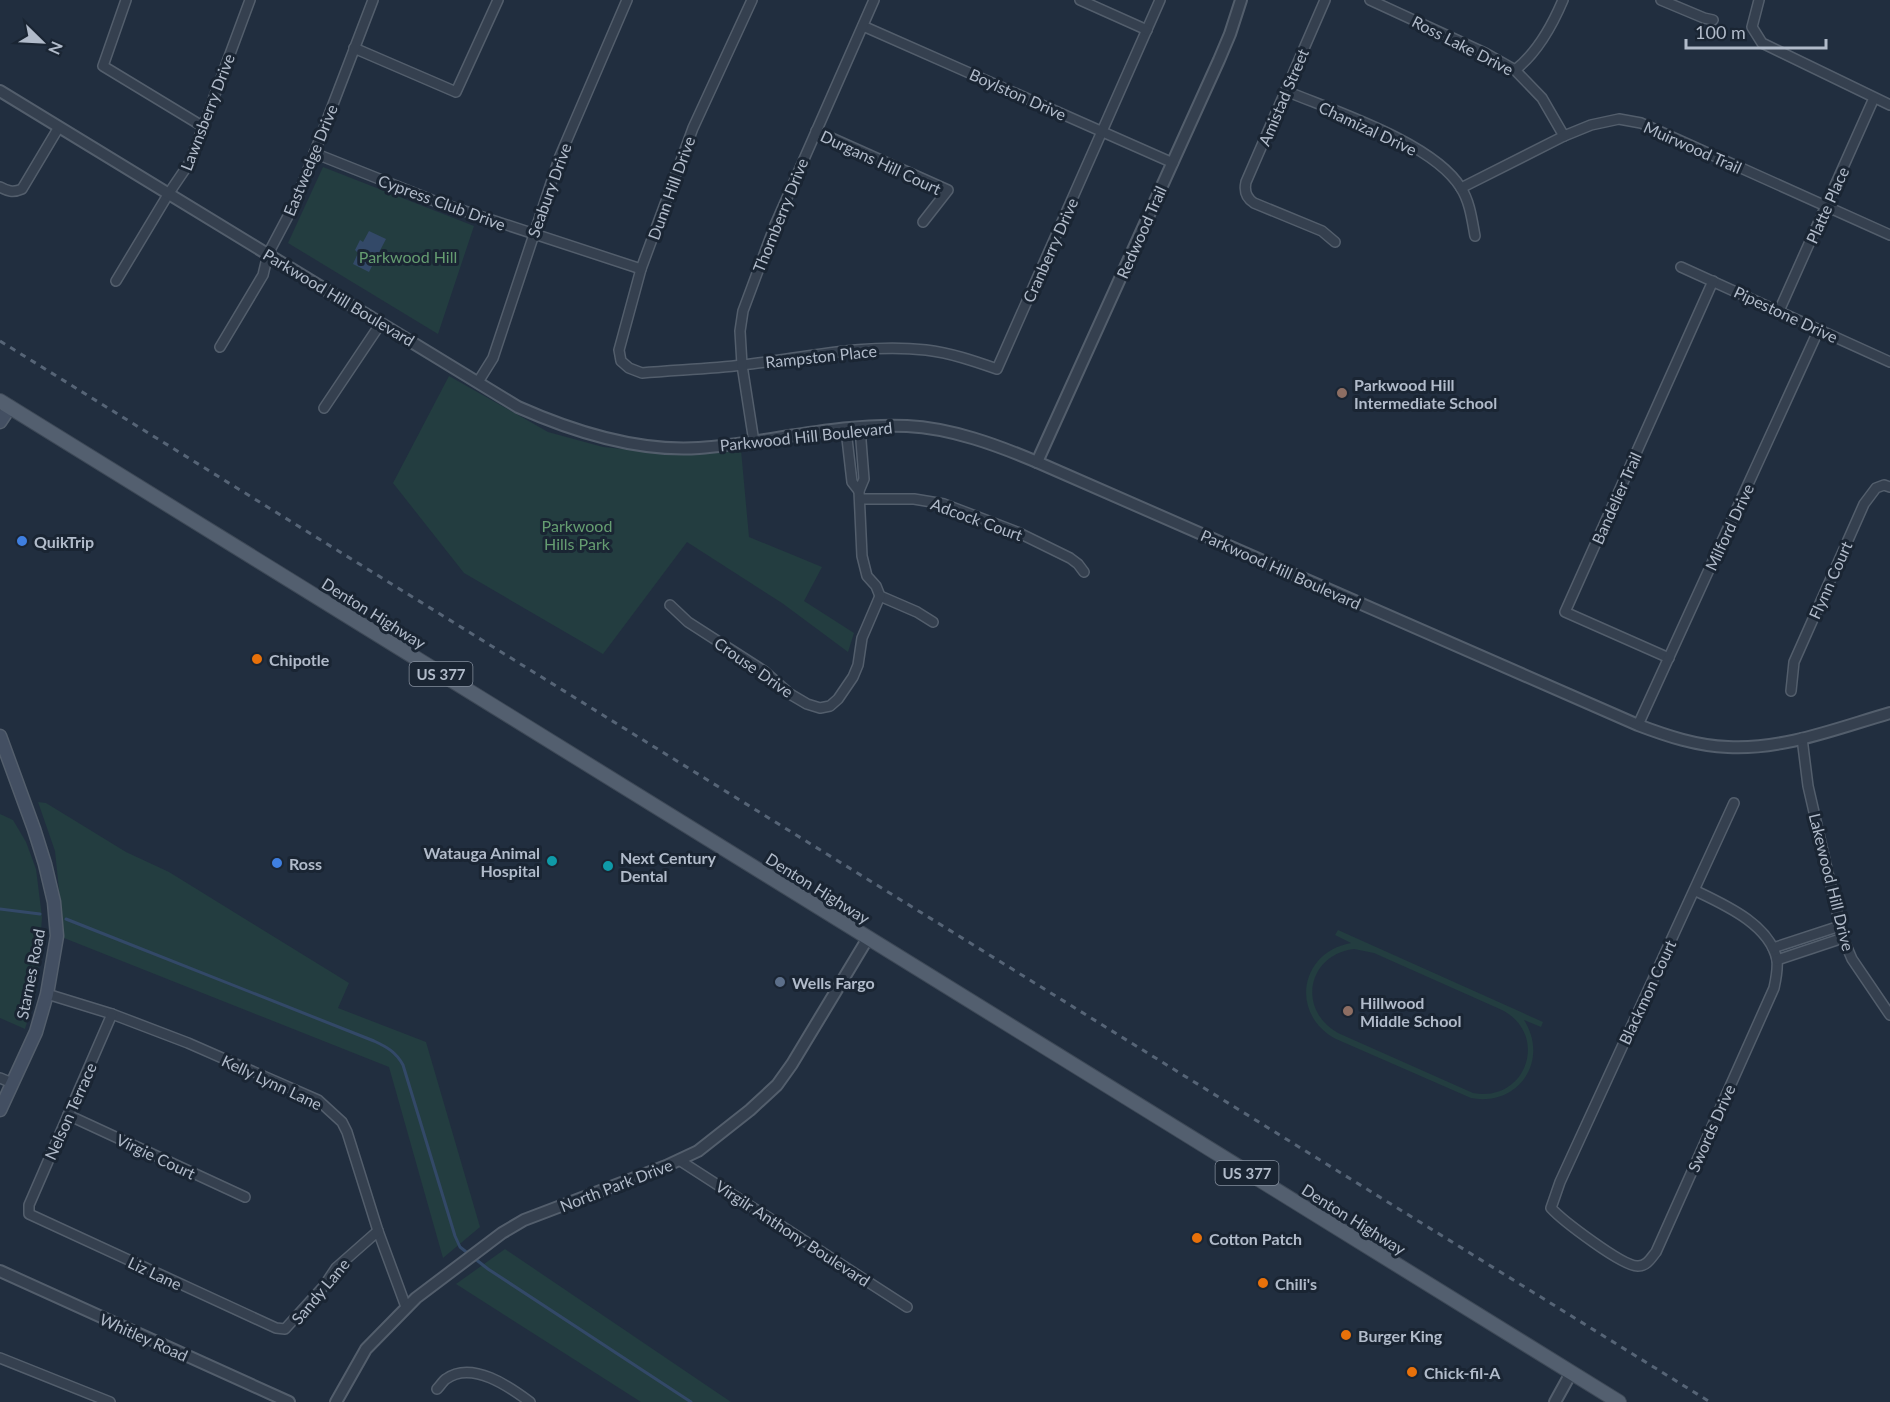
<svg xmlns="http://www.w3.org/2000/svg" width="1890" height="1402" viewBox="0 0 1890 1402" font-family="Lato,sans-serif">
  <rect width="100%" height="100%" fill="#212e3f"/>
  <g fill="#233d40" fill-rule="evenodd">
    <path d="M323 167 474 226 438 334 288 243Z"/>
    <path d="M449 376 548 432 603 447 674 454 741 450 749 537 822 567 804 601 854 633 848 652 782 603 687 542 603 654 464 573 393 483Z"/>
    <path d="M38 802 46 803 126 852 169 872 349 983 338 1008 426 1042 480 1227 443 1258 389 1067 64 938 55 851Z"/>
    <path d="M0 814 13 820 26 842 36 869 42 917 37 989 25 1029 0 1018Z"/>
    <path d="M1338 930 1543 1022 1541 1027 1524 1020C1550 1061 1518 1107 1471 1098L1336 1039C1289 1014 1300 952 1351 943L1335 935ZM1354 949 1374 953 1502 1010C1550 1035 1526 1103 1473 1093L1338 1033C1297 1010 1307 955 1354 949Z"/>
    <path d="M505 1249 731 1402H641L456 1284Z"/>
  </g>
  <path fill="#334968" d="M369 231 386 239 369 272 353 264 358 253 355 250 360 240 363 242Z"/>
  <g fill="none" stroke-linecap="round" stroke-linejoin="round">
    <g stroke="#334968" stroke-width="3">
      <path d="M0 909 40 914"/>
      <path d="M66 919 374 1041C387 1047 396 1052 403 1065L455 1236 460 1247 488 1269 691 1402"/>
    </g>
    <g stroke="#535e6c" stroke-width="12">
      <g id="minor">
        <path d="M126 0 103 66 202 126"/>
        <path d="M752 0 693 128 641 269 619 350 621 361 629 368 642 373C675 370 709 369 743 365 804 358 864 343 926 350 951 353 974 361 997 369L1160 0"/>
        <path d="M1080 0 1147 30"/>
        <path d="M1325 0 1246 182C1244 191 1246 198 1254 203L1322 231 1335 242"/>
        <path d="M1370 0 1485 53 1515 70 1542 98 1564 136"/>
        <path d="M1661 0 1704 18 1713 20"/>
        <path d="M1759 0 1752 27 1762 43 1890 105"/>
        <path d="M863 26 1173 163"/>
        <path d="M354 48 456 92 498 0"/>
        <path d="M1515 70C1537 53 1552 26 1563 0"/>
        <path d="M1286 91C1334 111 1434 143 1461 188 1470 202 1472 220 1475 236"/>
        <path d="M816 131 948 190 923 222"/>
        <path d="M314 153 437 202 641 269"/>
        <path d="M0 187C7 191 13 193 22 189L59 127"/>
        <path d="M1461 188 1564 136 1591 125 1619 119 1641 123 1890 235"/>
        <path d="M1681 267 1890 362"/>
        <path d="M116 281 169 193 190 162 250 0"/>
        <path d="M1779 311 1874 98"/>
        <path d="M220 347 263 275 268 254 296 201 373 0"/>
        <path d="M478 382 493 358 560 156 627 0"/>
        <path d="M324 408 381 323"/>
        <path d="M860 428 864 479 859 491 862 556 867 576 876 586 880 596 917 612 933 622"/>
        <path d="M846 430 852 482 859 491"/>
        <path d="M754 442 742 365 740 331 743 311 775 225 874 0"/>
        <path d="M860 499H914L944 504 1017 532 1070 558 1078 564 1084 572"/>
        <path d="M670 605 688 622 764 671 790 694 807 704 820 708 830 706 838 699 853 677 858 665 862 638 880 596"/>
        <path d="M1669 658 1565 612 1713 281"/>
        <path d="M1791 691 1794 662 1864 504 1876 488 1884 485 1890 487"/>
        <path d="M1638 725 1819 329"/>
        <path d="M1802 738 1808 786 1843 938 1852 959 1890 1015"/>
        <path d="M1694 890C1723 904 1770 924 1777 960 1778 970 1776 979 1774 988L1656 1252C1651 1258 1647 1266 1638 1266 1623 1267 1562 1220 1551 1208L1560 1182 1734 803"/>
        <path d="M1773 948 1840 926"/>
        <path d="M1777 960 1843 938"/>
        <path d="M47 994 112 1014 188 1043 318 1100 342 1122 347 1132 378 1231 406 1307"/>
        <path d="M112 1014 29 1205V1214L276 1328 285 1329 324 1286 336 1268 378 1231"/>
        <path d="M0 1078 12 1083"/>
        <path d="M68 1115 245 1197"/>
        <path d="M679 1160 907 1307"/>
        <path d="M0 1358 110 1402"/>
        <path d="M437 1389C440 1386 443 1381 446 1379 472 1360 510 1387 530 1402"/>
      </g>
    </g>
    <g stroke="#535e6c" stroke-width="14">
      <g id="tertiary">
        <path d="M0 91 518 407C574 432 637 452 699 448 768 443 837 423 907 426 951 428 997 445 1037 462L1638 725C1667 736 1697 746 1728 747 1783 750 1838 728 1890 713"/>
        <path d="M1037 462 1219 60 1230 34 1241 0"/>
        <path d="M0 1271 289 1402"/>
        <path d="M336 1402 366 1349 416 1298 502 1233 524 1220 666 1166 698 1151 750 1110 777 1085 792 1064 868 938"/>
        <path d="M1555 1402 1571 1373"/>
      </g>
    </g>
    <g stroke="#535e6c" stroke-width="15">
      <g id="secondary">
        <path d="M0 422 10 407"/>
        <path d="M0 736 34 829 45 864 54 902 57 936 47 994 36 1032 0 1110"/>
      </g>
    </g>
    <g stroke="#3e4957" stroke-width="16">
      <path id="primary" d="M0 401 1619 1402"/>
    </g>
    <use href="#minor" stroke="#35404f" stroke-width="9"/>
    <use href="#tertiary" stroke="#35404f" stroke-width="10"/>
    <use href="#secondary" stroke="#434f62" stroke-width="12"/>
    <use href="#primary" stroke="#535f6f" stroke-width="14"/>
    <path stroke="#566476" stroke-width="3" stroke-dasharray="6 6" stroke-linecap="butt" d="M0 341 1710 1402"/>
  </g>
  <g fill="#8d6e63" stroke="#1a2533" stroke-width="2">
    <circle cx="1342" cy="393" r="6"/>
    <circle cx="1348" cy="1011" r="6"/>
  </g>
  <g fill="#3f7fe0" stroke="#1a2533" stroke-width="2">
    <circle cx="22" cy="541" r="6"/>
    <circle cx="277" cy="863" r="6"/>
  </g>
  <g fill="#e8710a" stroke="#1a2533" stroke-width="2">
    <circle cx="257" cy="659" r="6"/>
    <circle cx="1197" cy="1238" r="6"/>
    <circle cx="1263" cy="1283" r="6"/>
    <circle cx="1346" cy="1335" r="6"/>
    <circle cx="1412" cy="1372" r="6"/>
  </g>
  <g fill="#0f9aa8" stroke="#1a2533" stroke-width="2">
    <circle cx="552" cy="861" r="6"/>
    <circle cx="608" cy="866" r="6"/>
  </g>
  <circle fill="#5c6f8a" stroke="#1a2533" stroke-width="2" cx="780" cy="982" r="6"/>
  <g text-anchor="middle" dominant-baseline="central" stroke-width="6" stroke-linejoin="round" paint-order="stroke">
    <g fill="#1a2533" stroke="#848e9d" stroke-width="1.5">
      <rect x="409.5" y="662" width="63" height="24" rx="4.5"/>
      <rect x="1215.5" y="1161" width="63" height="24" rx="4.5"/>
    </g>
    <g font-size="15" font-weight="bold" fill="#b1bbca">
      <text x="441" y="674">US 377</text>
      <text x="1247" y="1173">US 377</text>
    </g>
    <g font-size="16" fill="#b1bbca" stroke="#1a2533">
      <text transform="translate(1463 45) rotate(27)">Ross Lake Drive</text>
      <text transform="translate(1018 94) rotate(24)">Boylston Drive</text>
      <text transform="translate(1283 97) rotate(-67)">Amistad Street</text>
      <text transform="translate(207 112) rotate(-69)">Lawnsberry Drive</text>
      <text transform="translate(1368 128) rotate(25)">Chamizal Drive</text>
      <text transform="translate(1693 147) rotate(24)">Muirwood Trail</text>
      <text transform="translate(310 160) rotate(-68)">Eastwedge Drive</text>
      <text transform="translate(881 162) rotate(25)">Durgans Hill Court</text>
      <text transform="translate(671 188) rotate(-70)">Dunn Hill Drive</text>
      <text transform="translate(549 190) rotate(-70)">Seabury Drive</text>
      <text transform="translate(442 202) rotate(20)">Cypress Club Drive</text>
      <text transform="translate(1827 205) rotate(-66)">Platte Place</text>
      <text transform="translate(780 215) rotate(-68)">Thornberry Drive</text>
      <text transform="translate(1141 232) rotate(-66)">Redwood Trail</text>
      <text transform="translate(1050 250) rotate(-66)">Cranberry Drive</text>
      <text transform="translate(339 297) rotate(31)">Parkwood Hill Boulevard</text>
      <text transform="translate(1786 314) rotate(25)">Pipestone Drive</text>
      <text transform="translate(821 356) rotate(-6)">Rampston Place</text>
      <text transform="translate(806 436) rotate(-6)">Parkwood Hill Boulevard</text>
      <text transform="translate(1616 498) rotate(-66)">Bandelier Trail</text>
      <text transform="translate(977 519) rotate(20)">Adcock Court</text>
      <text transform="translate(1729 527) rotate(-65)">Milford Drive</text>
      <text transform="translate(1281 569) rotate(24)">Parkwood Hill Boulevard</text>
      <text transform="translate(1830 580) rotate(-66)">Flynn Court</text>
      <text transform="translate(374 613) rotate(32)">Denton Highway</text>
      <text transform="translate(754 667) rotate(35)">Crouse Drive</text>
      <text transform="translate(1832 882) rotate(76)">Lakewood Hill Drive</text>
      <text transform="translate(818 888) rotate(32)">Denton Highway</text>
      <text transform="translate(30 974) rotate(-79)">Starnes Road</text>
      <text transform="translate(1647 992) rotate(-65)">Blackmon Court</text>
      <text transform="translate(272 1082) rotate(25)">Kelly Lynn Lane</text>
      <text transform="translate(70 1111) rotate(-66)">Nelson Terrace</text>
      <text transform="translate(1711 1128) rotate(-66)">Swords Drive</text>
      <text transform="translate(156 1156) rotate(25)">Virgie Court</text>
      <text transform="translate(616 1185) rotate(-21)">North Park Drive</text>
      <text transform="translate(1354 1219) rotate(32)">Denton Highway</text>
      <text transform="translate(793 1233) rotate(33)">Virgilr Anthony Boulevard</text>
      <text transform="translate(155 1273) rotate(25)">Liz Lane</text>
      <text transform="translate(320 1291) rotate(-50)">Sandy Lane</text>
      <text transform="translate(144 1337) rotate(24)">Whitley Road</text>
    </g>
    <g font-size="16" fill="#659d71" stroke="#1a2533">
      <text x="408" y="256">Parkwood Hill</text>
      <text x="577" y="525">Parkwood<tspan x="577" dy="18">Hills Park</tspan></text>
    </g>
    <g font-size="16" font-weight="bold" fill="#b1bbca" stroke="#1a2533" text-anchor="start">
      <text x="1354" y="384">Parkwood Hill<tspan x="1354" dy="18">Intermediate School</tspan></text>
      <text x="34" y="541">QuikTrip</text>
      <text x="269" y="659">Chipotle</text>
      <text x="540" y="852" text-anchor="end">Watauga Animal<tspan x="540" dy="18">Hospital</tspan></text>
      <text x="620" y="857">Next Century<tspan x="620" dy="18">Dental</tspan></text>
      <text x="289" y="863">Ross</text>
      <text x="792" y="982">Wells Fargo</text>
      <text x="1360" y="1002">Hillwood<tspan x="1360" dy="18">Middle School</tspan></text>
      <text x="1209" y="1238">Cotton Patch</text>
      <text x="1275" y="1283">Chili's</text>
      <text x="1358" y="1335">Burger King</text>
      <text x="1424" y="1372">Chick-fil-A</text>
    </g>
  </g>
  <g transform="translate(42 42) rotate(114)" stroke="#1a2533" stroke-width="4.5" paint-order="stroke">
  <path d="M0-4.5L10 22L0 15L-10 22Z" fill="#b1bbca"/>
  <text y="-9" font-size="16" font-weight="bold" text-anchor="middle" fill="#b1bbca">N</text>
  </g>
  <path d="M1686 39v9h140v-9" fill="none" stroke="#b1bbca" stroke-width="3"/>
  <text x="1695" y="39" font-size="18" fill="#b1bbca" stroke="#1a2533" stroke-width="4.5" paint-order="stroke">100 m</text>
</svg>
